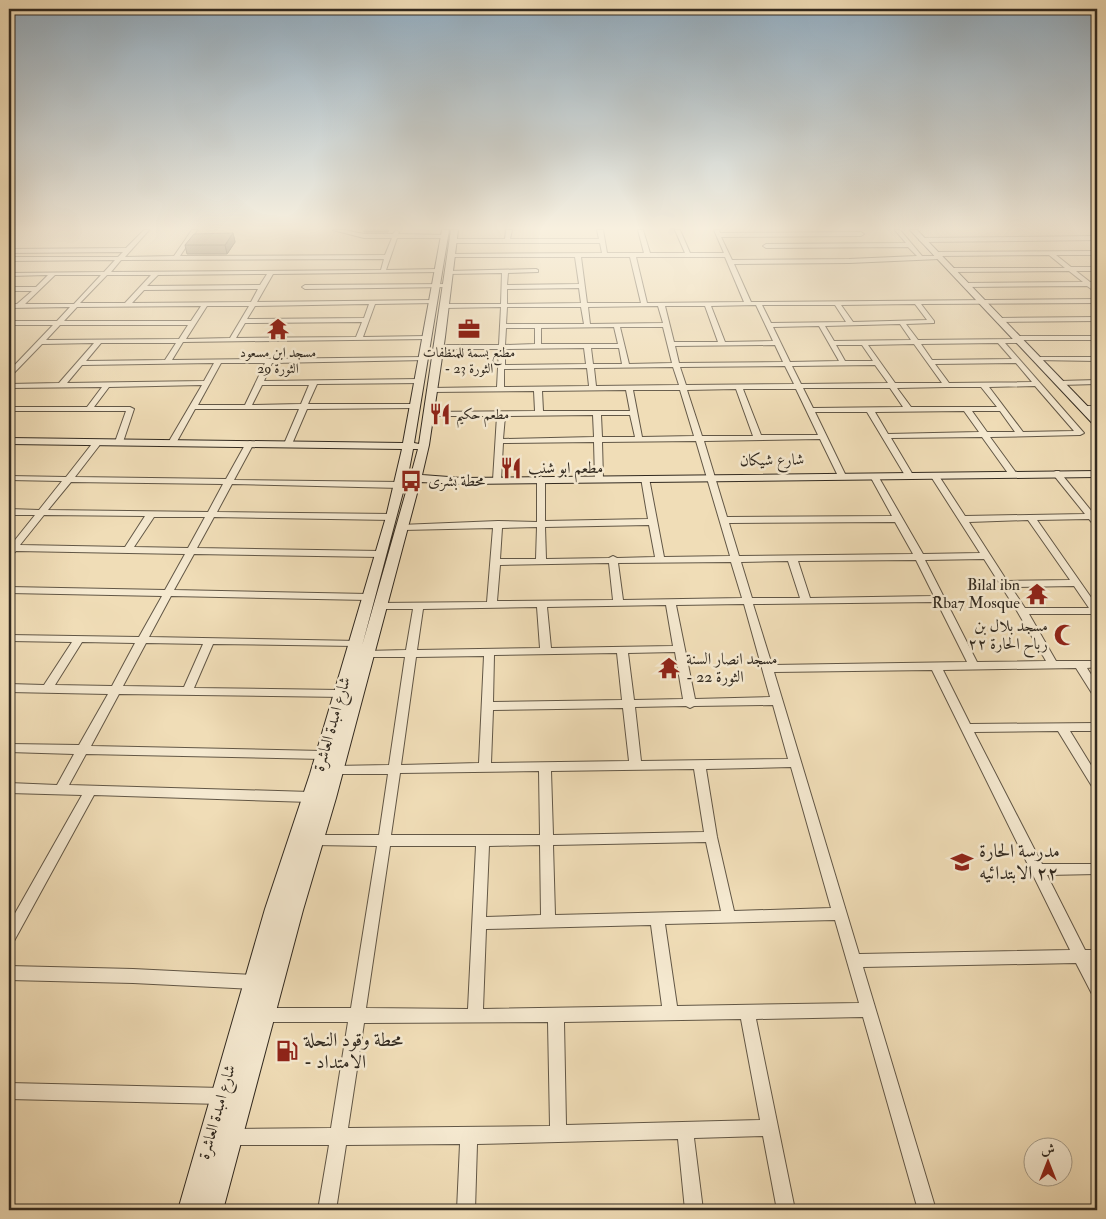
<svg xmlns="http://www.w3.org/2000/svg" width="1106" height="1219" viewBox="0 0 1106 1219" font-family="'IM FELL Double Pica',Amiri,serif">
  <rect width="100%" height="100%" fill="#f0ddb7"/>
  <filter id="stains"><feTurbulence type="fractalNoise" baseFrequency=".004" numOctaves="4"/><feColorMatrix values="0 0 0 0 .2 0 0 0 0 .09 0 0 0 0 .02 0 0 0 .5 -.17"/></filter>
  <radialGradient id="worn" r=".72"><stop offset=".6" stop-color="#630" stop-opacity="0"/><stop offset="1" stop-color="#630" stop-opacity=".3"/></radialGradient>
  <g fill="none" stroke-linecap="round" stroke-linejoin="round">
    <g stroke="#625746" stroke-width="2">
      <g id="street">
        <path d="M144 230H149L125 257 174 256 192 230H197L180 256 385 255 392 238H364L333 230H344L364 234H393L396 230 399 232 398 234 447 235V237L445 238H397L386 270 438 269 440 270V272L273 274 257 302 433 300 435 301V303L375 304 363 337 427 336 429 337V339L183 342 172 360 424 357 426 358V360L272 363 264 381 420 379 424 381 423 383 317 384 308 404H415L419 406 415 408 307 409 292 444 288 446 284 444 299 409H195L175 445H169L168 443 202 385 109 387 94 407H130L134 409 123 442 119 444 115 442 126 411H9V407H87L102 387 9 388V384L59 383 94 343 42 344 11 376 9 377V371L53 325H9V321H57L70 307 9 308V304H17L32 291H9V287H36L48 275 10 276 9 273 104 272 115 260 9 261V257H118L123 252 9 253V249L126 248ZM384 259 381 270 111 272 121 260ZM267 274 260 285 147 286 158 275ZM55 275H101L74 304H25ZM107 275H151L125 303H80ZM258 289 251 302 132 303 144 290ZM369 304 364 318 247 319 255 306ZM201 306 191 321H64L77 307ZM207 306H249L230 338 186 339ZM362 322 356 337 236 338 245 323ZM60 325H188L179 339 46 340ZM101 343H176L165 360 86 361ZM214 363 204 381 67 383 82 365ZM221 363H265L245 405H198ZM262 385H309L301 404 252 405Z"/>
        <path d="M506 230H512L510 239H599L597 230H603L607 253H644L638 230H643L650 253H685L675 230H680L690 253H724L714 230H719L720 233 861 232 864 234 861 236 721 237 732 260 849 259 917 256 908 247 766 248 763 246 766 244 906 243 895 230H900L922 256H935L933 254 936 252 1097 251V255H1056L1071 267H1097V271H1076L1090 282H1097V286H1094L1097 288V293L1087 286 966 287 963 285 966 283 1083 282 1069 271 951 272 948 270 951 268H1065L1049 255 940 256 942 257 939 259 849 263 734 264 751 302 1097 299V303L921 304 934 321V323L906 324 918 340 1014 339 1015 337 1017 336H1097V340H1023L1022 342 1020 343H1005L1084 433 1080 435 990 437 1017 474 1016 476H1010L982 437 891 438 913 475 912 477H906L867 412H815L846 476 842 478 838 476 820 439 704 441 727 517 892 516 870 476 874 474 878 476 923 554 980 553 930 475 931 473H937L965 516 1085 514 1052 473 1056 471H1059L1097 518V526L1094 525 1089 519 1037 520 1097 606V614H1029L1056 661H1097V667L1087 668 1097 684V696L1093 695 1076 668 943 670 970 724 1097 723V731H1070L1097 775V790L1093 788 1058 731 974 732 1042 864H1097V874L1047 875 1085 950H1097V962L1091 963 1097 974V996L1092 994 1076 963 863 967 936 1210H918L863 1017 756 1019 795 1210H777L763 1136 694 1138 703 1210H685L678 1139 477 1144 475 1210H457L460 1144 346 1145 336 1210H318L329 1145H230L224 1143 222 1137 224 1131 230 1129 331 1128 348 1022H265L260 1020 257 1015 260 1010 265 1008H351L377 846 314 845 309 844 308 840 309 836 314 835H379L388 774H334L330 773 328 770 330 767 334 766 389 765 405 657H366L361 654 366 651 406 650 413 609H379L374 606 379 603 487 602 493 528 403 530 400 529 399 527 400 525 498 521 537 522V479L541 476 545 479V521L648 519 641 478 645 476 649 478 664 557 730 556 696 441 602 442 603 479 599 482 595 479 594 442 503 443 501 480 497 483 493 480 497 416H428L424 414 428 412 535 411 534 391 431 392 427 390 431 388 497 387 499 349H440L437 347 440 345H499L501 307 445 308 442 306 445 304H501L502 273 449 274 447 273V271L536 269 538 270V272L508 273 507 285 579 284 575 257H452L450 256V254L602 253 600 243H454L451 241 454 239H505ZM581 257H630L641 303H587ZM636 257H725L744 302 647 303ZM579 288 581 303 507 304V289ZM915 304 927 320 853 322 841 305ZM756 305 773 341 725 342 711 306ZM762 305H835L846 322 771 323ZM658 306 663 323 590 324 588 307ZM665 306H705L718 342H674ZM507 307H581L584 324H506ZM900 324 911 340 834 341 825 326ZM819 326 839 361 790 362 773 327ZM614 327 618 344H541V328ZM620 327H663L672 363 629 364ZM506 328H535V344L505 345ZM998 343 1012 359 932 360 921 344ZM914 344 942 383H895L868 345ZM775 345 783 362 679 363 675 346ZM836 345H862L873 361H845ZM584 348 586 364 505 365V349ZM591 348H619L622 364H593ZM1016 363 1032 382 949 383 935 364ZM875 365 888 383 801 384 792 366ZM785 366 794 384 686 385 680 367ZM673 367 679 385 596 386 594 368ZM587 368 589 386 504 387V369ZM1035 386 1074 431 1023 432 989 387ZM947 387H981L997 407H911L897 388ZM803 388H890L903 407 813 408ZM736 389 753 436H702L687 390ZM743 389H796L818 435H761ZM626 390 630 411H543L542 391ZM633 390H680L694 436 642 437ZM972 411H1000L1015 432H987ZM875 412 964 411 979 432 888 434ZM593 415 594 437 503 439 505 416ZM601 415H630L635 437H602ZM1028 520 1070 580 1007 581 969 522ZM895 522 913 554 739 556 729 523ZM649 525 655 557 617 558 613 556 609 558 546 559 545 527ZM537 527 536 559H500L502 528ZM984 559 1017 611 1046 661 977 662 925 560ZM916 560 934 596 810 598 798 561ZM788 561 800 598H752L741 562ZM731 562 742 598 623 600 618 563ZM609 563 613 600 497 601 500 565ZM1074 586 1089 608H1025L1011 587ZM937 602 967 662 772 665 753 604ZM744 604 770 697 695 699 676 605ZM666 605 673 646 551 648 547 607ZM537 607 540 648 417 650 423 609ZM675 652 683 699 634 700 628 653ZM617 653 622 700 493 702 494 655ZM484 656 479 763 401 765 416 657ZM932 670 1070 950 859 954 774 672ZM773 705 788 759 641 761 635 707 686 706 690 708 694 706ZM623 708 629 761 491 763 493 710ZM791 767 831 908 734 911 717 837 706 769ZM694 769 704 832 553 835 551 771ZM539 771 540 835H391L400 773ZM706 842 721 911 555 915 553 845ZM540 845 541 915 486 917 489 846ZM390 846H476L468 1009 366 1008ZM835 920 859 1003 677 1006 665 924ZM651 925 662 1006 483 1009 486 929ZM741 1019 760 1120 566 1125 564 1022ZM548 1022 550 1126 348 1128 364 1023Z"/>
        <path d="M1097 236V240L922 242 919 240 922 238Z"/>
        <path d="M450 284 451 285 448 287 305 289 302 287 305 285Z"/>
        <path d="M1097 317V321L1000 322 997 320 1000 318Z"/>
        <path d="M1037 357H1097V361L1035 360 1034 359Z"/>
        <path d="M1097 380V384L1060 385 1056 383 1060 381Z"/>
        <path d="M1081 406H1097V410H1084L1080 408Z"/>
        <path d="M95 440H101L102 442 75 477 226 479 246 443 250 441 254 443 234 480 400 482 404 485 400 488 232 484 217 512 392 514 396 517 392 520 214 517 197 548 380 551 385 554 380 557 194 554 174 590 368 594 373 597 368 600 171 596 149 637 359 641 360 643 359 645 355 646 213 644 194 688 340 690 344 691 346 694 344 697 119 694 91 746 323 751 327 752 329 755 327 758 323 759 86 754 69 785 310 792 314 794 316 797 314 800 310 802 94 795 14 941 9 943V924L82 795 9 793V783L57 785 74 754 9 752V744L79 745 108 694 9 692V684L44 685 72 642 9 641V635L139 637 162 596 9 593V587L165 590 185 554 16 551 14 553H9V545H11L35 515H9V509L39 510 62 481 9 480V476L66 477ZM71 482 223 484 208 512 48 510ZM44 515 145 516 125 547 20 545ZM154 517H205L188 548 134 547ZM82 642 135 643 112 686 55 685ZM146 643 203 644 184 687 123 686Z"/>
        <path d="M9 966 133 969 254 975 259 977 261 982 259 987 254 989 133 983 9 980Z"/>
        <path d="M9 1083 222 1088 228 1090 230 1096 228 1102 222 1104 9 1099Z"/>
      </g>
    </g>
    <g stroke="#322a20" stroke-width="2">
      <g id="secondary">
        <path d="M442 230H449L414 443 419 444 451 230H458L445 337 429 445 422 475 462 478 1097 471V477L462 484 420 482 336 798 303 910 223 1210H178L265 909 310 774 386 517 402 449 9 444V438L403 443ZM413 449H418L411 475H408ZM406 481H409L408 485 362 646Z"/>
        <path d="M910 230H917L1097 416V425L1093 424Z"/>
      </g>
    </g>
    <use href="#street" fill="#f5e9d0" fill-rule="evenodd"/>
    <use href="#secondary" fill="#f5e9d0" fill-rule="evenodd"/>
  </g>
  <g fill="#80745f" stroke="#322a20">
    <path d="M364 230H389L388 232H364Z"/>
    <path d="M233 233 235 242 227 254H187L185 245Z"/>
  </g>
  <path fill="#685e4e" stroke="#322a20" d="M233 233 235 242 227 254 225 245Z"/>
  <path fill="#95876f" stroke="#322a20" d="M233 233 225 245H185L194 234Z"/>
  <linearGradient id="sky" x2="0" y2="1"><stop stop-color="#91acc0"/><stop offset="0.57" stop-color="#f8f0df"/><stop offset="1" stop-color="#f8f0df" stop-opacity="0"/></linearGradient>
  <rect width="1106" height="401" fill="url(#sky)"/>
  <defs>
    <g id="temple-bare" transform="scale(1.725)"><path d="M0-6L5-2H3V0L6.5 2.5H4V6H1.5V3h-3V6H-4V2.5H-6.5L-3 0V-2H-5Z" fill="#8f2418" stroke="#f5e9d0" stroke-width="2.5" paint-order="stroke"/></g>
    <g id="office-bare" transform="scale(1.725)"><path d="M-6-3h4V-5.5h4V-3h4V5H-6ZM-1-4.5V-3h2v-1.5ZM-6 0V1H6V0Z" fill="#8f2418" stroke="#f5e9d0" stroke-width="2.5" paint-order="stroke"/></g>
    <g id="restaurant-bare" transform="scale(1.725)"><path d="M-5-6h1v4h1v-4h1v4h1v-4h1v5L-1.5 .5V6h-2V.5L-5-1ZM5-6V6H3V1.5H1.5Q1.5-4 5-6Z" fill="#8f2418" stroke="#f5e9d0" stroke-width="2.5" paint-order="stroke"/></g>
    <g id="bus-bare" transform="scale(1.725)"><path d="M-5-6H5V4H4V6H2V4H-2V6H-4V4H-5ZM-3.5-4V0h7V-4ZM-3.5 1.2v1.5H-2V1.2ZM2 1.2v1.5H3.5V1.2Z" fill="#8f2418" stroke="#f5e9d0" stroke-width="2.5" paint-order="stroke"/></g>
    <g id="mosque-bare" transform="scale(1.725)"><path d="M3.5-4.9A6 6 0 1 0 3.5 4.9A5 5 0 1 1 3.5-4.9Z" fill="#8f2418" stroke="#f5e9d0" stroke-width="2.5" paint-order="stroke"/></g>
    <g id="school-bare" transform="scale(1.725)"><path d="M0-5L7-2L0 1L-7-2ZM-4 1L0 2.5L4 1V4Q0 6-4 4Z" fill="#8f2418" stroke="#f5e9d0" stroke-width="2.5" paint-order="stroke"/></g>
    <g id="fuel-bare" transform="scale(1.725)"><path d="M-5.5-6h7V0h2V4h1.3V-2.5L3-4.5l.8-.8L6-3V5H2.5V1h-1V6h-7ZM-4.2-4.7v3.2H.2V-4.7Z" fill="#8f2418" stroke="#f5e9d0" stroke-width="2.5" paint-order="stroke"/></g>
  </defs>
  <g fill-rule="evenodd">
    <use href="#temple-bare" x="278" y="329"/>
    <use href="#office-bare" x="469" y="329"/>
    <use href="#restaurant-bare" x="440" y="414"/>
    <use href="#restaurant-bare" x="511" y="468"/>
    <use href="#bus-bare" x="411" y="481"/>
    <use href="#temple-bare" x="1037" y="594"/>
    <use href="#mosque-bare" x="1065" y="635"/>
    <use href="#temple-bare" x="669" y="668"/>
    <use href="#school-bare" x="962" y="862"/>
    <use href="#fuel-bare" x="287" y="1051"/>
  </g>
  <g text-anchor="middle" dominant-baseline="central" stroke-width="5" stroke-linejoin="round" paint-order="stroke">
    <g font-size="14" fill="#322a20" stroke="#f5e9d0">
      <text x="278" y="352">مسجد ابن مسعود<tspan x="278" dy="16">الثورة 29</tspan></text>
      <text x="469" y="352">مطنع بسمة للمنظفات<tspan x="469" dy="16">- الثورة 23</tspan></text>
      <text x="456" y="414" text-anchor="start">مطعم حكيم</text>
    </g>
    <g font-size="16" fill="#322a20" stroke="#f5e9d0">
      <text transform="translate(772 460) rotate(-1)">شارع شيكان</text>
      <text transform="translate(332 724) rotate(-74)">شارع امبدة العاشرة</text>
      <text transform="translate(217 1112) rotate(-74)">شارع امبدة العاشرة</text>
    </g>
    <g font-size="16" fill="#322a20" stroke="#f5e9d0" text-anchor="start">
      <text x="528" y="468">مطعم ابو شنب</text>
      <text x="428" y="481">محطة بشرى</text>
      <text x="1020" y="585" text-anchor="end">Bilal ibn<tspan x="1020" dy="18">Rba7 Mosque</tspan></text>
      <text x="1048" y="626" text-anchor="end">مسجد بلال بن<tspan x="1048" dy="18">رباح الحارة ٢٢</tspan></text>
      <text x="686" y="659">مسجد انصار السنة<tspan x="686" dy="18">- الثورة 22</tspan></text>
    </g>
    <g font-size="19" fill="#322a20" stroke="#f5e9d0" text-anchor="start">
      <text x="979" y="851">مدرسة الحارة<tspan x="979" dy="22">٢٢ الابتدائيه</tspan></text>
      <text x="304" y="1040">محطة وقود النحلة<tspan x="304" dy="22">- الامتداد</tspan></text>
    </g>
  </g>
  <rect width="1106" height="1219" fill="none" stroke="#f0ddb7" stroke-width="30"/>
  <rect x="10" y="10" width="1086" height="1199" fill="none" stroke="#322a20" stroke-width="2.5"/>
  <rect x="15" y="15" width="1076" height="1189" fill="none" stroke="#322a20"/>
  <g transform="translate(1048 1162)"><circle r="24" fill="#f5e9d0" stroke="#a79d8a"/>
  <path d="M0-4L9 19L0 12L-9 19Z" fill="#8f2418"/>
  <text y="-8" font-size="14" font-weight="bold" text-anchor="middle" fill="#322a20">ش</text>
  </g>
  <rect width="100%" height="100%" filter="url(#stains)"/>
  <rect width="100%" height="100%" fill="url(#worn)"/>
</svg>
